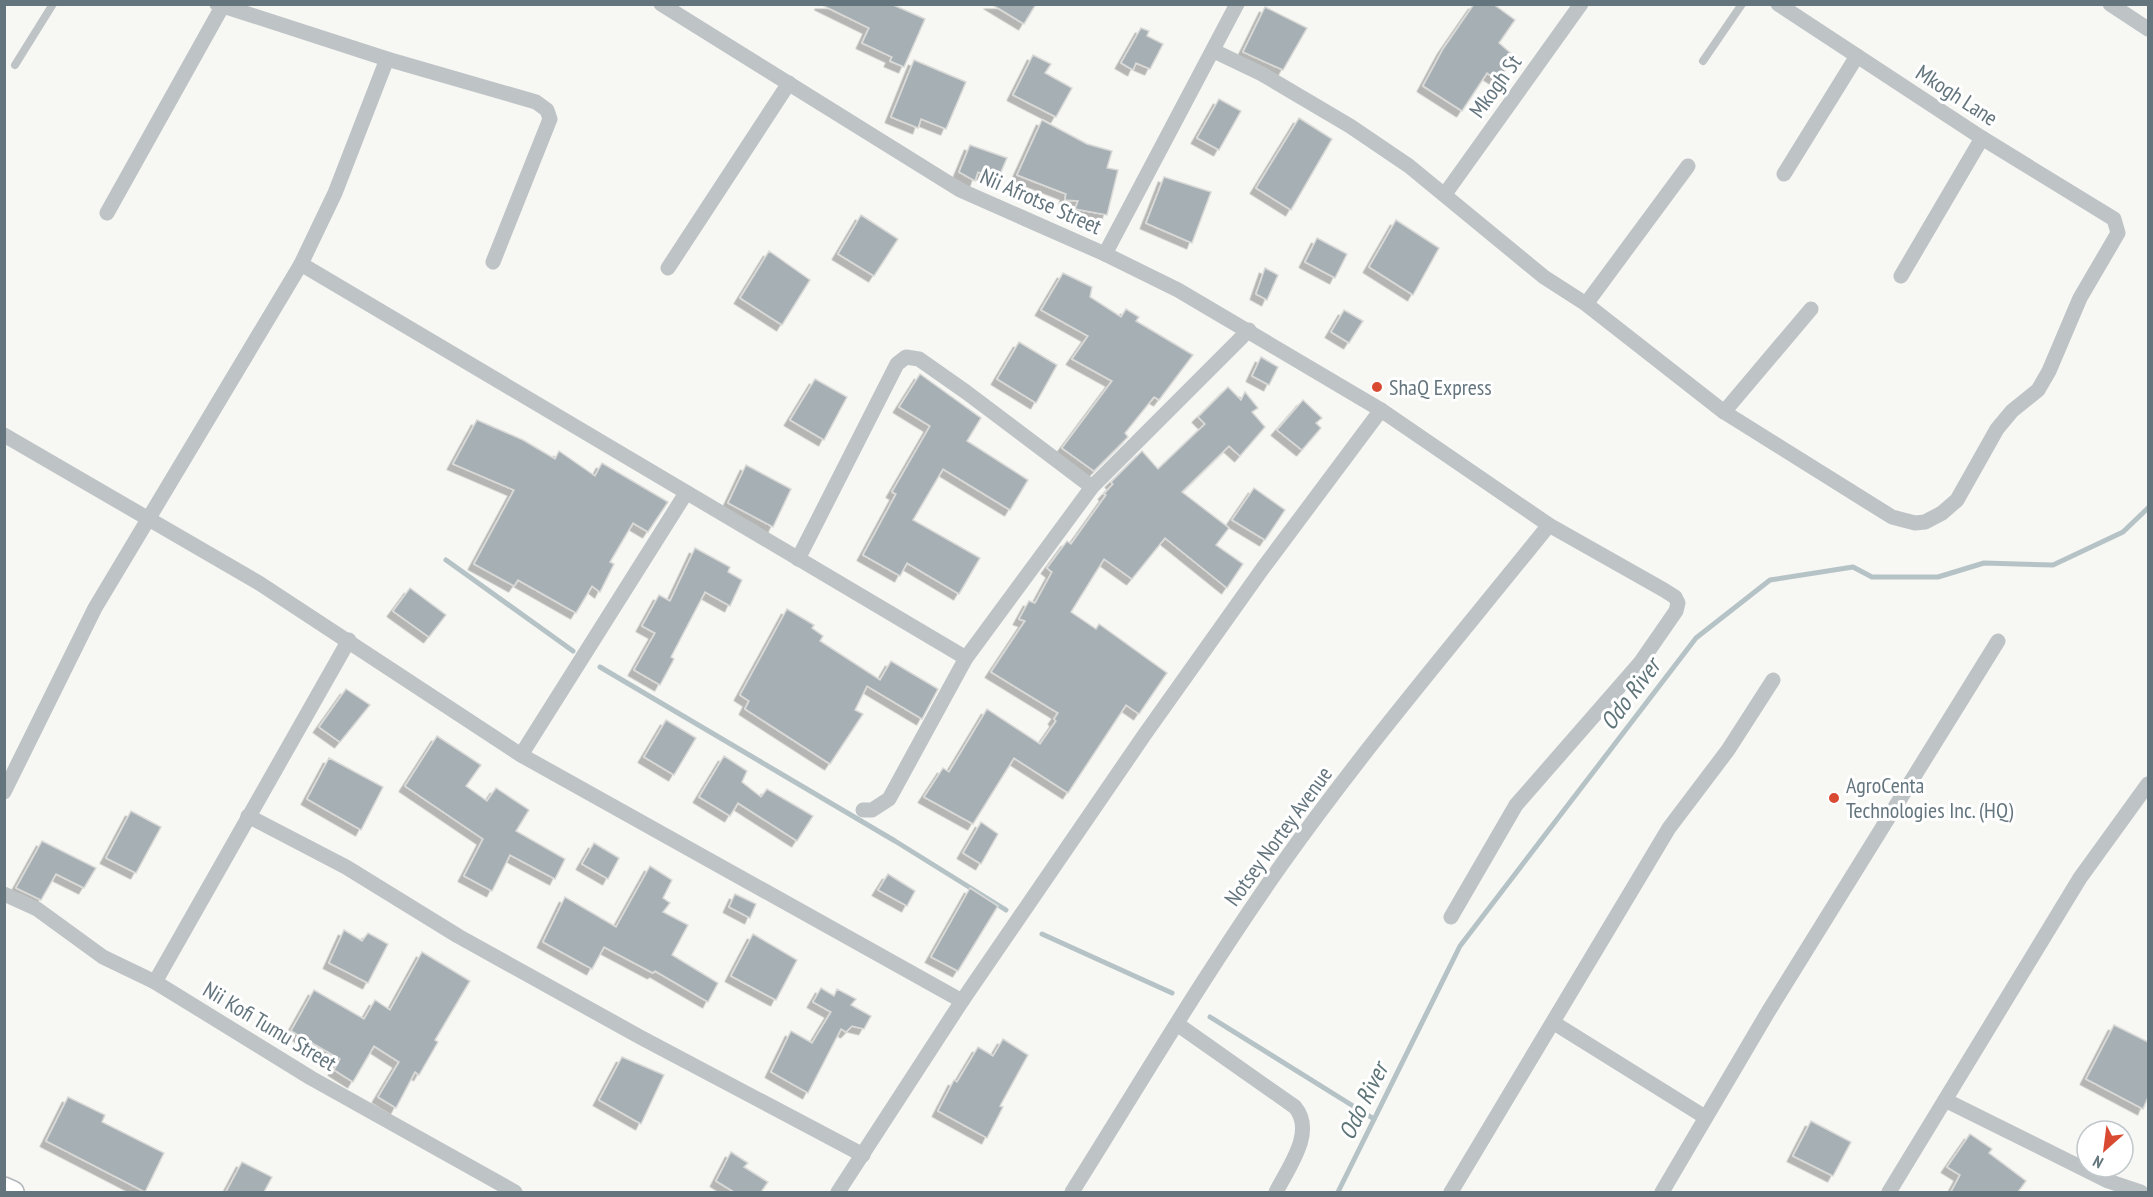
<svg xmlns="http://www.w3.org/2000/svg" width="2153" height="1197" viewBox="0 0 2153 1197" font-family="'PT Sans Narrow',sans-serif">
  <defs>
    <filter id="shadow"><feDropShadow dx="-5.5" dy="5.5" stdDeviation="0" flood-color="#0004"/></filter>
  </defs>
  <rect width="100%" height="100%" fill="#f7f7f4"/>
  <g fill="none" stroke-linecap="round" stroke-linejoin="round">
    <g stroke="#b6c3c6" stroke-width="5">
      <path d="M446 560 573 651"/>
      <path d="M600 667 895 841 1006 910"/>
      <path d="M1042 934 1172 993"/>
      <path d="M1210 1017 1374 1119"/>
      <path d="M1338 1192 1460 946 1696 638 1770 580 1853 567 1872 577H1938L1984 563 2053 565 2123 532 2148 508"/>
    </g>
  </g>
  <g fill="#a6afb4" stroke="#d9d9d7" stroke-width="1.5" filter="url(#shadow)">
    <path d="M820 4H891L925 19 904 67 890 61 892 57 862 43 869 28Z"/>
    <path d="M991 4H1036L1024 24Z"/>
    <path d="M1474 4H1493L1515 20 1499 43 1515 57 1498 80 1487 73 1462 111 1423 86 1443 49Z"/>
    <path d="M1265 7 1307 28 1283 70 1243 52Z"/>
    <path d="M1141 28 1149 31 1147 36 1163 44 1150 69 1136 63 1133 70 1121 63Z"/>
    <path d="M1033 55 1051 64 1045 73 1072 88 1056 117 1013 95Z"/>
    <path d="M914 60 966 82 946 129 921 119 918 128 891 117Z"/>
    <path d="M1219 99 1241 111 1219 150 1197 138Z"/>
    <path d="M1299 118 1332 139 1291 210 1256 188Z"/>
    <path d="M1042 120 1087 144 1112 151 1107 168 1118 170 1107 215 1075 209 1078 201 1065 200 1066 194 1017 175Z"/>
    <path d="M970 145 1007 158 997 181 978 172 975 181 959 172Z"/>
    <path d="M1164 177 1211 192 1192 243 1146 223Z"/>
    <path d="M861 215 898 239 874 276 838 254Z"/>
    <path d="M1396 220 1439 248 1413 295 1369 267Z"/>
    <path d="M1317 238 1347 254 1335 278 1305 262Z"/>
    <path d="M769 251 810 280 782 325 740 298Z"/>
    <path d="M1265 268 1278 275 1267 300 1256 294Z"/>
    <path d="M1063 273 1092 287 1090 297 1121 317 1126 309 1139 317 1136 321 1193 355 1159 400 1154 397 1125 433 1128 437 1094 471 1062 448 1112 381 1072 359 1088 336 1041 310Z"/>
    <path d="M1344 310 1363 321 1349 343 1331 332Z"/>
    <path d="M1019 342 1057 365 1036 403 997 379Z"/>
    <path d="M1261 357 1278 367 1269 385 1252 376Z"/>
    <path d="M920 374 981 418 967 441 1028 480 1010 510 943 469 913 520 980 558 959 594 907 563 900 576 863 555 896 494 892 492 930 426 899 407Z"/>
    <path d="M815 379 847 397 824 440 790 420Z"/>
    <path d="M1228 387 1241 400 1245 392 1258 408 1252 412 1265 427 1240 456 1229 446 1182 492 1229 528 1216 545 1243 564 1227 588 1165 538 1132 579 1104 559 1071 612 1096 629 1099 624 1167 673 1139 714 1126 705 1068 793 1014 758 973 824 924 797 943 768 949 772 987 709 1040 744 1056 721 1054 719 1058 713 991 672 1025 621 1019 619 1029 601 1035 603 1052 572 1047 568 1067 541 1071 544 1106 495 1104 494 1113 484 1111 482 1142 451 1158 469 1205 424 1198 417Z"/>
    <path d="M1303 400 1322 418 1316 423 1321 428 1302 450 1277 430Z"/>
    <path d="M477 420 523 440 555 459 559 451 595 476 602 463 668 502 648 532 633 523 610 562 614 564 600 592 592 586 576 613 518 580 514 586 474 564 514 490 453 464Z"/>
    <path d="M746 465 791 489 773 527 728 503Z"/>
    <path d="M1254 488 1285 510 1265 540 1232 520Z"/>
    <path d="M695 548 730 567 728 572 742 580 730 606 705 592 671 657 674 659 660 685 634 670 655 633 642 626 659 595 670 601Z"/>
    <path d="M410 588 446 615 429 637 393 611Z"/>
    <path d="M787 609 814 625 812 628 823 636 820 641 880 680 891 661 938 689 922 719 867 686 855 710 863 714 830 764 745 709 749 701 740 695Z"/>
    <path d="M346 689 370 705 340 742 319 727Z"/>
    <path d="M666 720 696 738 674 775 644 757Z"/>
    <path d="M437 736 481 765 466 786 487 801 496 788 529 810 516 831 565 859 555 879 510 855 492 891 464 876 483 839 405 786Z"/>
    <path d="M724 756 747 771 742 782 761 797 767 789 813 816 797 841 738 803 730 816 699 797Z"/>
    <path d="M329 758 383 787 361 830 307 799Z"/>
    <path d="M131 811 161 827 136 873 106 858Z"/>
    <path d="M981 822 998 834 981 864 963 853Z"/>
    <path d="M42 841 96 868 84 888 56 874 41 900 16 888Z"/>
    <path d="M594 843 619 858 608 879 582 864Z"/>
    <path d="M650 866 672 880 663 898 670 903 663 912 688 925 672 955 718 983 708 1002 655 971 653 973 604 947 592 969 543 942 565 897 616 927Z"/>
    <path d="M888 874 915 891 907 906 878 890Z"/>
    <path d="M970 888 998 906 958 971 931 957Z"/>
    <path d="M735 894 756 904 750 918 729 907Z"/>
    <path d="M344 930 362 941 368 933 388 944 368 983 329 963Z"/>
    <path d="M753 934 797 960 776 1000 731 976Z"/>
    <path d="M422 952 470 981 435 1040 438 1042 419 1075 415 1072 396 1108 378 1097 399 1062 374 1046 353 1082 334 1070 340 1059 291 1031 314 990 364 1019 375 1000 390 1010Z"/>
    <path d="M821 988 834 996 837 989 856 999 851 1005 871 1016 864 1029 852 1026 846 1032 841 1029 808 1093 771 1072 791 1031 812 1043 831 1012 813 1002Z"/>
    <path d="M2114 1025 2148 1042V1097L2143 1109 2086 1079Z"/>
    <path d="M1003 1039 1028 1055 1000 1106 1003 1107 987 1138 938 1111 954 1080 957 1082 978 1047 993 1056Z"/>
    <path d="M622 1057 664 1075 641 1124 599 1100Z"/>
    <path d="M68 1097 105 1115 102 1122 164 1153 145 1192 46 1141Z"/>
    <path d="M1811 1121 1851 1142 1833 1176 1793 1156Z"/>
    <path d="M1970 1134 1992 1149 1989 1153 2026 1181 2018 1192H1951L1960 1175 1947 1167Z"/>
    <path d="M731 1152 748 1163 744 1167 768 1182 761 1192H734L716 1181Z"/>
    <path d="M242 1162 272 1177 264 1192H226Z"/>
  </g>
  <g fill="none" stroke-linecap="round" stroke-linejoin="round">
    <g stroke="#b1b7bb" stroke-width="24">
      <path id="secondary" d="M4 1188 13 1192"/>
    </g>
    <g stroke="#bec3c6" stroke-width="8">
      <path d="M1703 61 1742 4"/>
      <path d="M15 65 53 4"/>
    </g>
    <g stroke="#bec3c6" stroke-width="15">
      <path d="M217 4 387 59 536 102 547 110 550 119 493 262"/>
      <path d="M661 4 960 190 1105 254 1178 290 1381 410 1263 568 1145 734 962 1001 838 1192"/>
      <path d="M2110 4 2148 29"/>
      <path d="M1214 51 1262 74 1350 126 1409 166 1544 277 1586 304 1724 412 1892 517 1915 523 1925 522 1942 513 1957 500 1997 429 2012 411 2038 390 2049 371 2080 298 2118 233 2114 219 1982 138 1778 4"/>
      <path d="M1784 174 1857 56"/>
      <path d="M1445 194 1581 4"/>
      <path d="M107 213 222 7"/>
      <path d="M1105 254 1237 4"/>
      <path d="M301 264 966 658"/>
      <path d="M668 268 789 83"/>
      <path d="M1901 276 1982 138"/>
      <path d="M1586 304 1688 166"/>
      <path d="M1381 410 1549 525 1664 590 1675 597 1678 603 1676 611 1640 663 1516 805 1451 917"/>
      <path d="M1724 412 1811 309"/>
      <path d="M4 435 259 583 521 755 962 1001"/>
      <path d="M798 559 897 364 906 357 919 359 966 392 1092 487"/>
      <path d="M521 755 686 493"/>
      <path d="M4 792 95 608 301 264 335 193 387 59"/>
      <path d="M863 810H872L889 799 966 658 1092 487 1249 330"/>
      <path d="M248 816 346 867 458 936 640 1037 863 1155"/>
      <path d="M4 894 37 909 103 957 155 982 311 1078 515 1192"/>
      <path d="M155 982 349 640"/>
      <path d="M1554 1023 1705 1117"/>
      <path d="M1177 1024 1295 1107C1316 1132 1288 1168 1276 1192"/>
      <path d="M1945 1100 2108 1181 2141 1192"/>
      <path d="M1072 1192C1141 1082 1207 970 1282 864 1365 747 1459 637 1549 525"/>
      <path d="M1451 1192 1669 828 1728 750 1773 680"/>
      <path d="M1662 1192 1768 1012 1998 641"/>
      <path d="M1889 1192 2080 878 2148 784"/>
    </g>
    <use href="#secondary" stroke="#fff" stroke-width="21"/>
  </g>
  <g fill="#d94a32" stroke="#fff" stroke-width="2">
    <circle cx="1377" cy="387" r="6"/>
    <circle cx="1834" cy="798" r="6"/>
  </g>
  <g text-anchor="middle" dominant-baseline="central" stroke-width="6" stroke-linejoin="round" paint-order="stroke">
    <g font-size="22" fill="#64757e" stroke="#fff">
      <text transform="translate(1495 86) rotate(-54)">Mkogh St</text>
      <text transform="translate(1957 95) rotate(33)">Mkogh Lane</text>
      <text transform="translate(1041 201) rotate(24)">Nii Afrotse Street</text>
      <text transform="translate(1278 836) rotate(-54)">Notsey Nortey Avenue</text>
      <text transform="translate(270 1026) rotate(31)">Nii Kofi Tumu Street</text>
    </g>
    <g font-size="22" fill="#64757e" stroke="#fff" text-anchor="start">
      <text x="1389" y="387">ShaQ Express</text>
      <text x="1846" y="785">AgroCenta<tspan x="1846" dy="25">Technologies Inc. (HQ)</tspan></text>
    </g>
    <g font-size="24" font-style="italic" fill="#5e7478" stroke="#fff">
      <text transform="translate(1630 694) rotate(-53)">Odo River</text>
      <text transform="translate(1363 1101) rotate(-64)">Odo River</text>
    </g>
  </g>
  <rect width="2153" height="1197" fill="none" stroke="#64757e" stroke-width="12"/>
  <g transform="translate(2105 1149) rotate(208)"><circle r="28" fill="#ffffff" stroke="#c1c8cb" stroke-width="1.5"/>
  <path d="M0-4.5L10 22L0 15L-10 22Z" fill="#d94a32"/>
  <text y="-9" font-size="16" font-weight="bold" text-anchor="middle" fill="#64757e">N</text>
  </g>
</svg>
